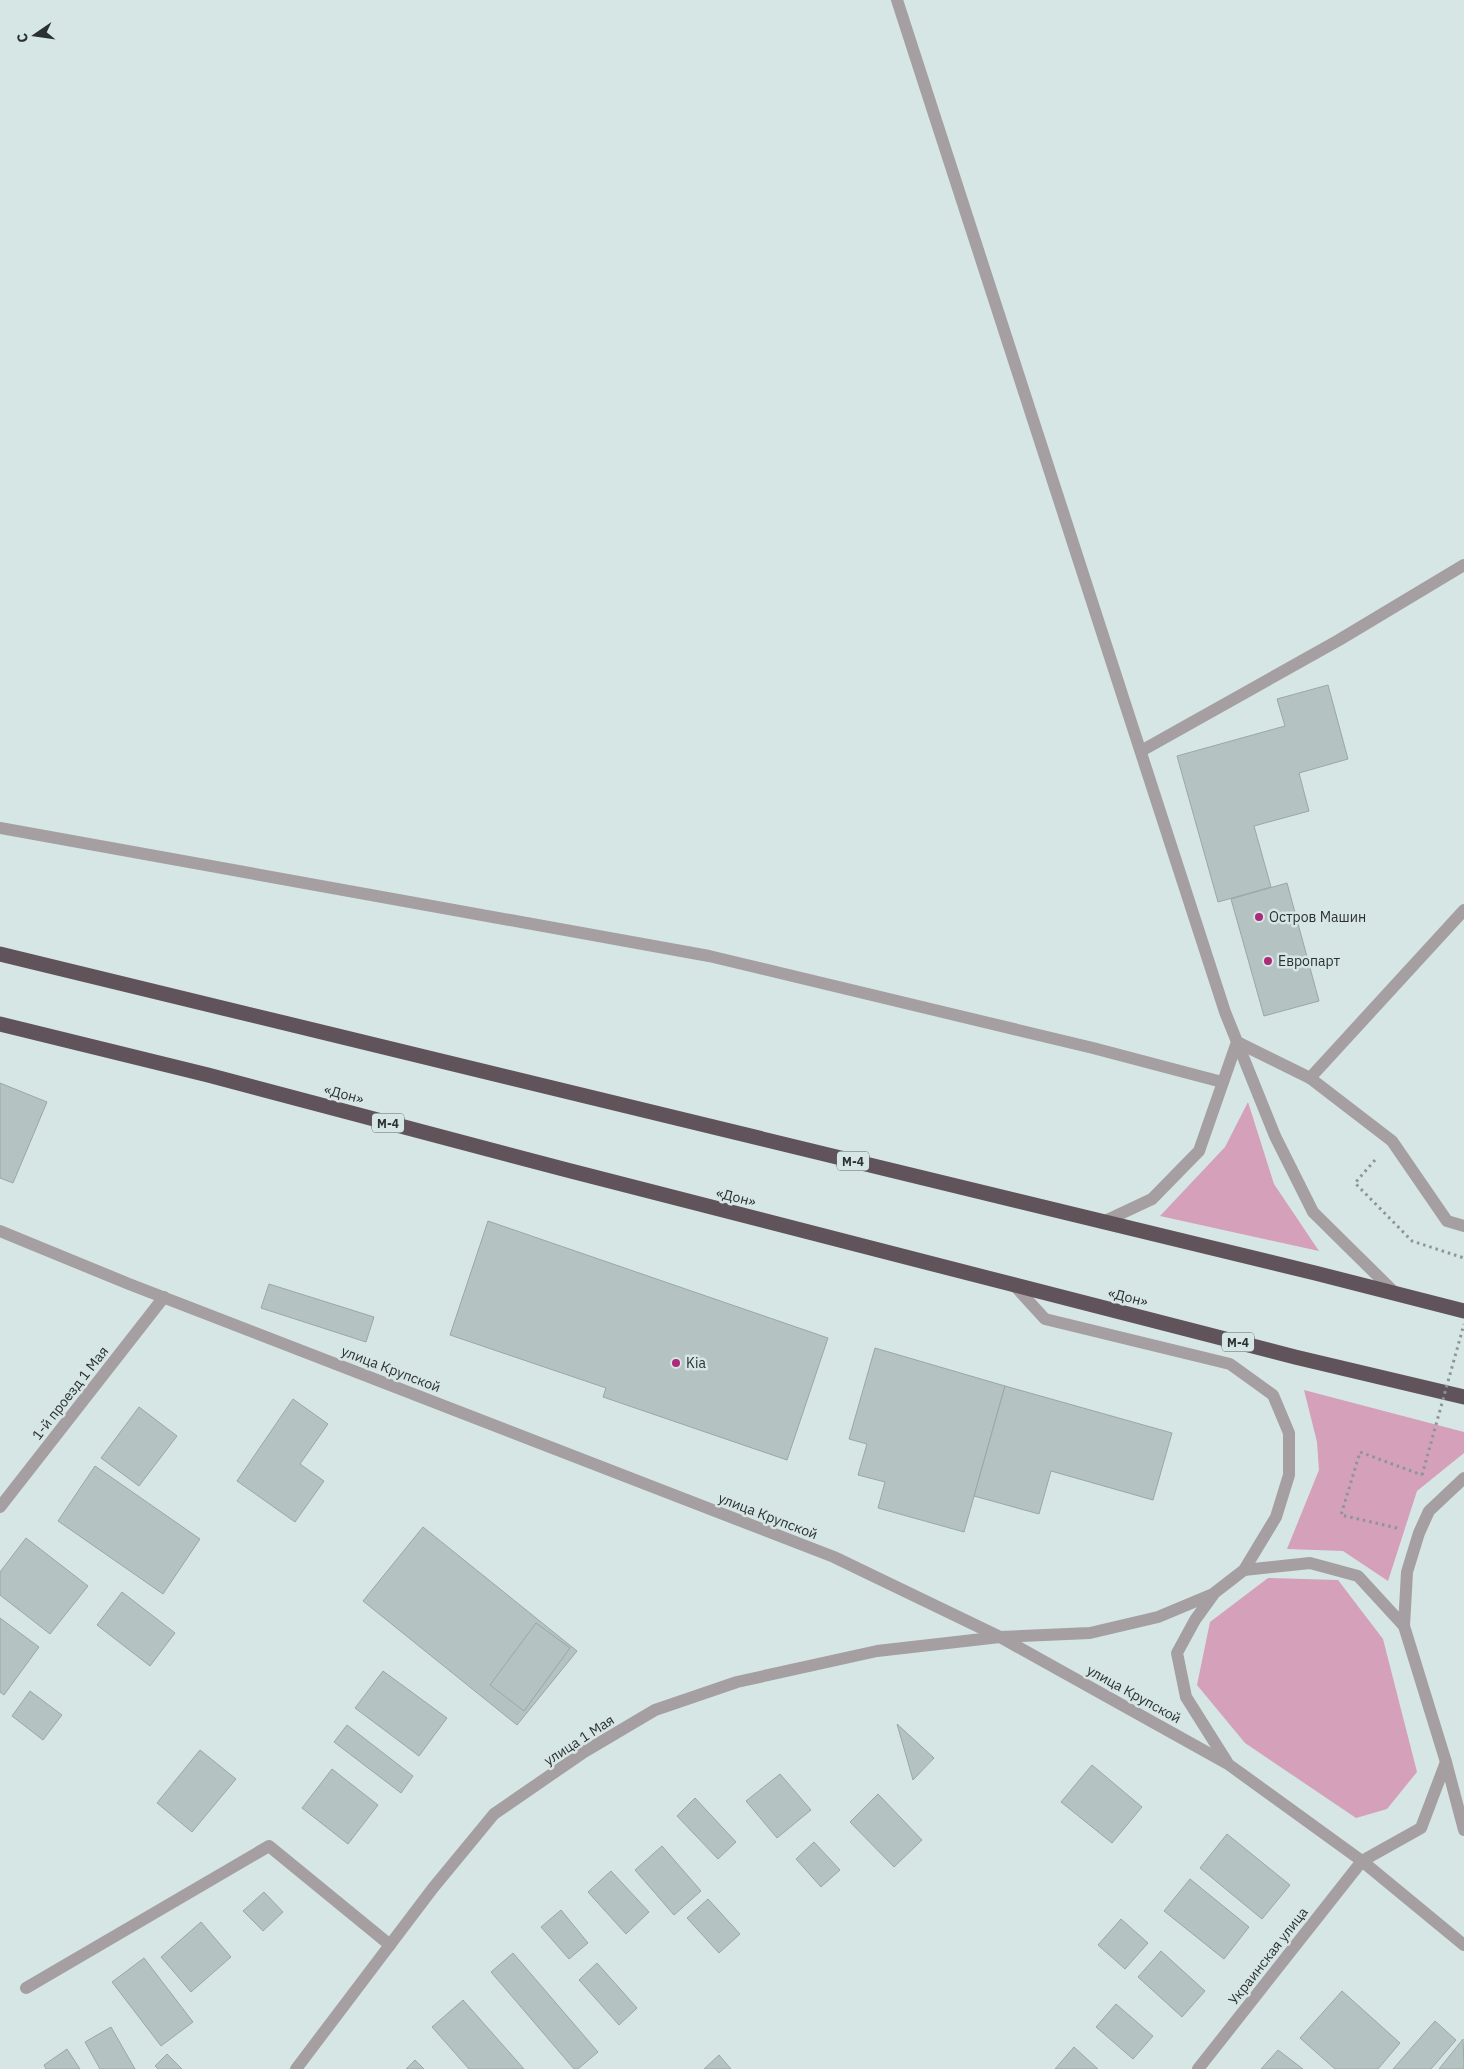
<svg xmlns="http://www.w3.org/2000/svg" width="1464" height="2069" viewBox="0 0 1464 2069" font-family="'IBM Plex Sans',sans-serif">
  <rect width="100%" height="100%" fill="#d6e6e5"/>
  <g fill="#d4a0ba">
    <path d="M1248 1102 1274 1184 1319 1251 1160 1216 1225 1147Z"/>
    <path d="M1304 1390 1464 1432V1453L1417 1491 1388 1581 1343 1551 1287 1549 1319 1470 1317 1442Z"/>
    <path d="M1268 1578 1338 1580 1383 1639 1417 1772 1387 1809 1356 1818 1245 1743 1197 1685 1210 1622Z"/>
  </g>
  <g fill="#b4c3c2" stroke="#99a8a7">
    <path d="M1328 685 1348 759 1299 773 1309 811 1254 826 1271 887 1218 902 1177 756 1285 726 1277 699Z"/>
    <path d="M1287 883 1319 1001 1264 1016 1231 899Z"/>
    <path d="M0 1083 47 1102 13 1183 0 1178Z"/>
    <path d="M488 1221 828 1338 787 1460 603 1397 606 1388 450 1335Z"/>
    <path d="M269 1284 374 1317 366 1342 261 1308Z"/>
    <path d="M875 1348 1005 1386 964 1532 878 1508 885 1482 858 1475 867 1444 849 1439Z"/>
    <path d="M1005 1386 1172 1433 1153 1500 1051 1471 1039 1514 974 1496Z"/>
    <path d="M293 1399 328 1424 300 1464 324 1481 295 1522 237 1481Z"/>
    <path d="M139 1407 177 1436 139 1486 101 1458Z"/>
    <path d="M95 1466 200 1539 163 1594 58 1521Z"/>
    <path d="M423 1527 577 1651 517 1725 363 1601Z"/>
    <path d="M26 1538 88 1586 50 1634 0 1595V1572Z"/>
    <path d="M122 1592 175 1633 150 1666 97 1625Z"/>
    <path d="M0 1618 39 1647 4 1695 0 1692Z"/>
    <path d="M536 1623 570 1648 524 1711 490 1685Z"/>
    <path d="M383 1671 447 1718 419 1756 355 1708Z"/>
    <path d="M30 1691 62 1715 43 1740 12 1716Z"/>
    <path d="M897 1724 934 1758 913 1780Z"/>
    <path d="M347 1725 413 1776 401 1793 334 1742Z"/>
    <path d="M200 1750 236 1779 192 1832 157 1803Z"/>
    <path d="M1092 1765 1142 1807 1112 1843 1061 1802Z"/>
    <path d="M332 1769 378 1805 348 1844 302 1808Z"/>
    <path d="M780 1774 811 1810 777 1838 746 1801Z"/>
    <path d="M878 1794 922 1840 894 1867 850 1822Z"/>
    <path d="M695 1798 736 1842 718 1859 677 1816Z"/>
    <path d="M1227 1834 1290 1885 1262 1919 1200 1868Z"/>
    <path d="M814 1842 840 1870 821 1887 796 1859Z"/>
    <path d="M662 1846 701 1891 674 1915 635 1870Z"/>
    <path d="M611 1871 649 1912 626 1934 588 1892Z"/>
    <path d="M1190 1879 1249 1927 1224 1959 1164 1911Z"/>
    <path d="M264 1892 283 1912 263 1931 243 1911Z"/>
    <path d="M708 1899 740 1934 719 1953 687 1918Z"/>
    <path d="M561 1910 588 1943 569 1959 541 1927Z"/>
    <path d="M1121 1919 1148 1943 1125 1969 1098 1945Z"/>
    <path d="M201 1922 231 1957 191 1992 161 1957Z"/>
    <path d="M1161 1951 1205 1991 1182 2017 1138 1977Z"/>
    <path d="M513 1953 598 2052 578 2069H574L491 1972Z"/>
    <path d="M144 1958 193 2022 161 2046 112 1982Z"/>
    <path d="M597 1963 637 2008 619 2025 579 1980Z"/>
    <path d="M1342 1991 1400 2043 1378 2069H1335L1300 2038Z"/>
    <path d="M463 2000 524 2069H469L432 2027Z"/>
    <path d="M1116 2004 1153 2036 1133 2059 1096 2027Z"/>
    <path d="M1435 2021 1456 2040 1431 2069H1393Z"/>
    <path d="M111 2027 135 2069H100L85 2042Z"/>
    <path d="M1463 2039 1464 2067 1463 2069H1439Z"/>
    <path d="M1074 2047 1098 2069H1055Z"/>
    <path d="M67 2049 80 2069H46L44 2065Z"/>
    <path d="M1278 2050 1303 2069H1261Z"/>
    <path d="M167 2054 182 2069H158L155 2066Z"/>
    <path d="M719 2055 731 2069H704Z"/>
    <path d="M415 2060 424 2069H406Z"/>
  </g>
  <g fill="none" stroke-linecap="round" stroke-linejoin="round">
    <g stroke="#8b9695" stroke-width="3" stroke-dasharray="2.5 4" stroke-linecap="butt">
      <path d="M1375 1160 1355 1183 1412 1241 1464 1258"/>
      <path d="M1397 1528 1341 1515 1360 1452 1422 1475"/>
    </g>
    <g stroke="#a59fa2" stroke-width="12">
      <path d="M897 0 1225 1012 1275 1136 1313 1212 1396 1294"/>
      <path d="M1141 751 1339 640 1464 565"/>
      <path d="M0 828 709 956 1093 1048 1222 1082"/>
      <path d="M1237 1042 1310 1078 1392 1141 1447 1221 1464 1226"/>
      <path d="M1310 1078 1464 910"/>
      <path d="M1103 1222 1152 1199 1199 1151 1237 1042"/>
      <path d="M0 1231 129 1284 834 1557 1000 1637 1228 1764 1362 1861 1464 1945"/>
      <path d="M1464 1478 1429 1511 1419 1533 1407 1572 1404 1626 1446 1762 1464 1830"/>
      <path d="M0 1507 164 1297"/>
      <path d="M1244 1570 1310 1563 1358 1576 1404 1626"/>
      <path d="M1213 1595 1195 1620 1177 1653 1186 1697 1227 1762"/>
      <path d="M26 1988 269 1846 390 1945"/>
      <path d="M296 2069 433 1888 494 1814 584 1752 655 1710 737 1682 877 1651 1000 1637 1090 1633 1158 1617 1213 1594 1244 1570 1276 1517 1289 1475V1433L1273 1395 1230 1364 1045 1319 1013 1284"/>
      <path d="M1198 2069 1362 1861 1421 1828 1446 1762"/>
    </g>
    <g stroke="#60545a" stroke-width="15">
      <path d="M0 954 1315 1273 1464 1311"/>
      <path d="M0 1024 208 1075 567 1170 1295 1357 1464 1397"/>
    </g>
    <path stroke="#8b9695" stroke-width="3" stroke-dasharray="2.5 4" stroke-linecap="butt" d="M1422 1475 1464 1324"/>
  </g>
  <g fill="#ab2b7a" stroke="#d6e6e5" stroke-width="2">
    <circle cx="1259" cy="917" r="5"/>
    <circle cx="1268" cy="961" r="5"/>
    <circle cx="676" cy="1363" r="5"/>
  </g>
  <g text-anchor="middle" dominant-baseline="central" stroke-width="5" stroke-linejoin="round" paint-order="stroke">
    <g fill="#d6e6e5" stroke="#5e6766" stroke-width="1">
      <rect x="372" y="1113.5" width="32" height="19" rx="4"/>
      <rect x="837" y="1151.5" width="32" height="19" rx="4"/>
      <rect x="1222" y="1332.5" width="32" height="19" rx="4"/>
    </g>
    <g font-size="12" font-weight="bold" fill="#2b3130">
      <text x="388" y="1123">М-4</text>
      <text x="853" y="1161">М-4</text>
      <text x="1238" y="1342">М-4</text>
    </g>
    <g font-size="14" fill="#2b3130" stroke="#d6e6e5" text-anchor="start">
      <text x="1269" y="917">Остров Машин</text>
      <text x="1278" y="961">Европарт</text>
      <text x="686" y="1363">Kia</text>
    </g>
    <g font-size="14" fill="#2b3130" stroke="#d6e6e5">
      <text transform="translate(344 1094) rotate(15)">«Дон»</text>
      <text transform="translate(736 1197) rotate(14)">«Дон»</text>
      <text transform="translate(1128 1297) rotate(14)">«Дон»</text>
      <text transform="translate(391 1369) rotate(21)">улица Крупской</text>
      <text transform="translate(70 1393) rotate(-52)">1-й проезд 1 Мая</text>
      <text transform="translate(768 1516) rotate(21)">улица Крупской</text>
      <text transform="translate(1134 1694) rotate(29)">улица Крупской</text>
      <text transform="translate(579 1740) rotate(-33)">улица 1 Мая</text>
      <text transform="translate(1268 1956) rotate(-52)">Украинская улица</text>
    </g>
  </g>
  <g transform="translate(35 35) rotate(257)" stroke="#d6e6e5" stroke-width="4" paint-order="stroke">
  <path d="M0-4L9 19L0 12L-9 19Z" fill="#2b3130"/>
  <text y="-8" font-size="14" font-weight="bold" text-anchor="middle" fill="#2b3130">С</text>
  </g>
</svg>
